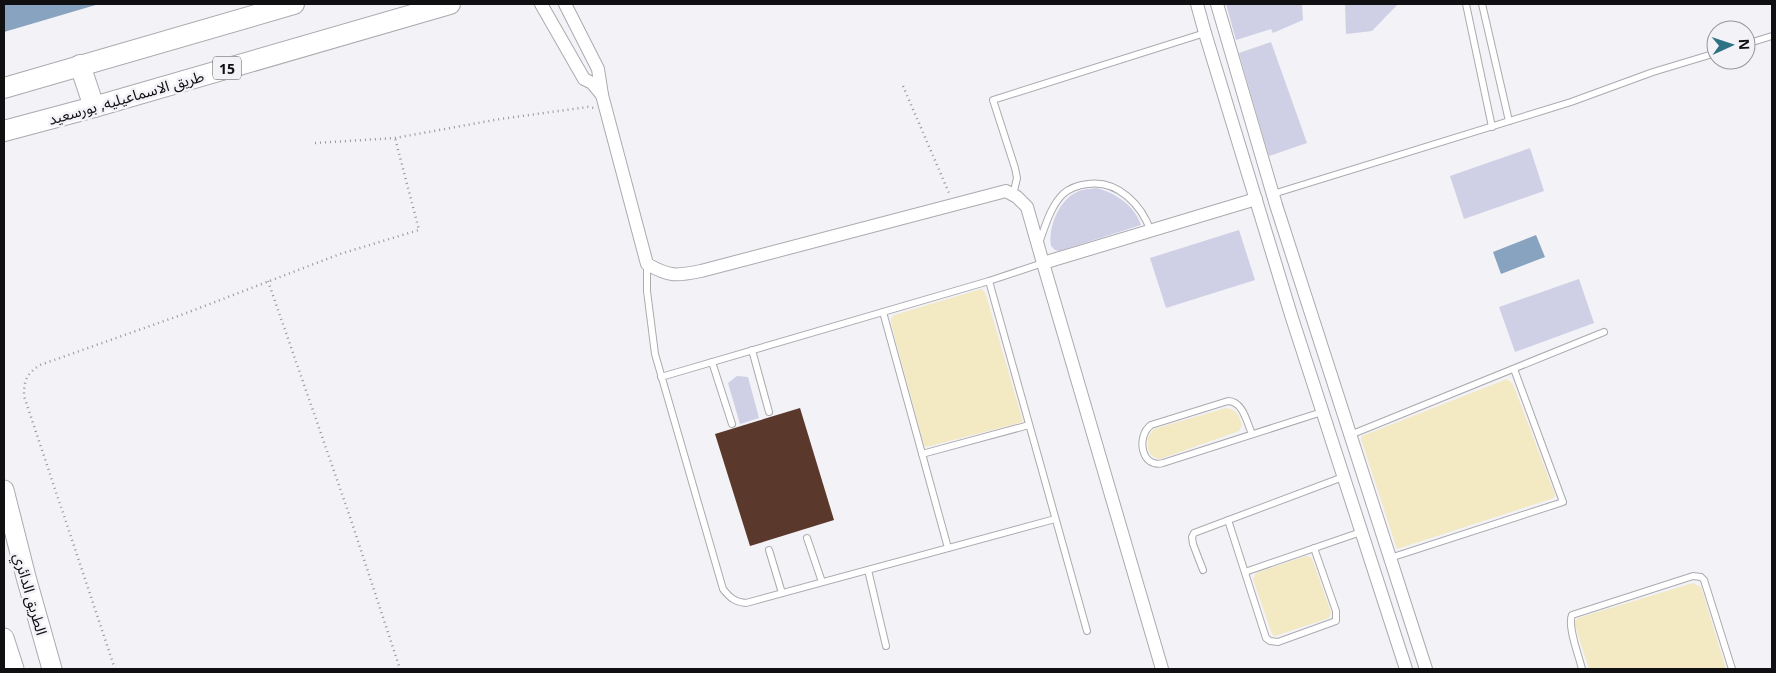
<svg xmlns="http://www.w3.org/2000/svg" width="1776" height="673" viewBox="0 0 1776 673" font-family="'Open Sans','Noto Sans Arabic',sans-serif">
  <rect width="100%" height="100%" fill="#f2f2f7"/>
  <g fill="#cfcfe6">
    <path d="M1226 4H1302L1303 20 1273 33 1271 29 1236 40Z"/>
    <path d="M1345 4H1398L1372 31 1346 34Z"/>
    <path d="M1271 42 1307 143 1269 156 1239 53Z"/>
    <path d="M1530 148 1544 191 1464 219 1450 176Z"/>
    <path d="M1096 188C1116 193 1134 205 1141 225L1059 251 1055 250 1051 246C1048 227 1059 200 1077 192 1082 189 1090 189 1096 188Z"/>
    <path d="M1239 230 1255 280 1166 308 1150 258Z"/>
    <path d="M1579 279 1594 323 1515 352 1499 307Z"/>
    <path d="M737 376 748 377 759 418 740 424 728 383Z"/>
  </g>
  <g fill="#f3e9c3">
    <path d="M981 289 984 291 986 295 1023 422 926 447 924 445 891 323V318L894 315Z"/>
    <path d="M1507 379 1513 384 1555 495 1554 498 1397 549 1361 439 1362 436Z"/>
    <path d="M1226 408C1237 409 1239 416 1242 425L1239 431 1160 459C1148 457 1147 448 1148 437L1154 429Z"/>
    <path d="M1306 556 1310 557 1312 559 1331 612 1329 618 1275 636 1272 634 1253 579 1256 573Z"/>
    <path d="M1693 583 1701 587 1726 669H1589L1575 625V621L1578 618Z"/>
  </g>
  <g fill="#88a3c0">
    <path d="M4 4H99L4 32Z"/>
    <path d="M1536 235 1545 257 1501 274 1493 252Z"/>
  </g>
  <path fill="#5a382b" d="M800 408 834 520 750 546 715 434Z"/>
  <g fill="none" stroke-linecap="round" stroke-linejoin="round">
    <g stroke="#aaaaaf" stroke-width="8">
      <g id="service">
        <path d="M1466 4 1492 127"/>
        <path d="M1482 4 1509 121"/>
        <path d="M1746 44 1772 36"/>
        <path d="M1273 194 1571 102 1653 72 1716 53"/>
        <path d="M1013 195 1017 178 1015 168 993 100 1205 33"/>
        <path d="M1039 243C1045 227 1050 207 1063 194 1070 188 1078 185 1088 184 1118 180 1142 205 1151 232"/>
        <path d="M647 265V291L655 354 723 589C730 598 735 602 746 603L1055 519"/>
        <path d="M989 281 1087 631"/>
        <path d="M883 312 948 548"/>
        <path d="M752 350 769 412"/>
        <path d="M712 362 732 424"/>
        <path d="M661 377 989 281 1043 263"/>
        <path d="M1252 434C1247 423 1243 401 1228 401L1151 425C1136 436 1141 469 1163 463L1322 412"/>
        <path d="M1350 435 1604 332"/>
        <path d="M922 454 1029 425"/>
        <path d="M1228 520 1266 638 1270 641 1278 642 1336 621V611L1314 548"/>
        <path d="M807 538 822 582"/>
        <path d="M769 550 782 593"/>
        <path d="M1390 558 1563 502 1514 369"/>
        <path d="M868 570 886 646"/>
        <path d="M1203 570 1193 544 1192 537 1194 533 1343 477"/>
        <path d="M1245 572 1361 532"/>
        <path d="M1582 669C1579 656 1567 626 1572 615L1693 576 1701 577 1704 580 1732 669"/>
      </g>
    </g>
    <g stroke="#aaaaaf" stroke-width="14">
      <g id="minor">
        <path d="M541 4 584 79 592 83 602 95"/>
        <path d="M565 4 598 69 602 95 647 264C670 277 676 276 701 271L1006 191 1017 197 1027 207 1043 263 1256 199"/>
        <path d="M1197 4 1205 33 1292 318 1406 669"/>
        <path d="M1217 4 1276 205 1426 669"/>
        <path d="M1043 263 1162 669"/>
      </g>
    </g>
    <g stroke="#aaaaaf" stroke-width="21">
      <g id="primary">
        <path d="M4 490 26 577 52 669"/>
        <path d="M4 638 14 669"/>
      </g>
    </g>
    <g stroke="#aaaaaf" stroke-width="22">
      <g id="trunk">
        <path d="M80 65 94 107"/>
        <path d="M4 88 294 4"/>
        <path d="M4 131 94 107 450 4"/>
      </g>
    </g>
    <g stroke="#96969a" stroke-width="2.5" stroke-dasharray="1 4" stroke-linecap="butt">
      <path d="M903 86 949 193"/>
      <path d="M315 143 395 138 500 119 588 107 594 108"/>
      <path d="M268 281 351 520 400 669"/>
      <path d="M115 669 24 396C24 381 26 374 40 365L181 315 340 254 419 230 395 138"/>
    </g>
    <use href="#service" stroke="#fff" stroke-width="6"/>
    <use href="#minor" stroke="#fff" stroke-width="12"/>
    <use href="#primary" stroke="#fff" stroke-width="19"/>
    <use href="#trunk" stroke="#fff" stroke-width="20"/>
  </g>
  <g text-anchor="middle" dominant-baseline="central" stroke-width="5" stroke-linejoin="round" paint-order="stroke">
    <rect fill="#f2f2f7" stroke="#545457" stroke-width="1" x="213" y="56.5" width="28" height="23" rx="4"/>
    <g font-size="14" font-weight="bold" fill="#101012">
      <text x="227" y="68">15</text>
    </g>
    <g font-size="15" fill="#101012" stroke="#f2f2f7">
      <text transform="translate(126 97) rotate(-16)">طريق الاسماعيليه, بورسعيد</text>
      <text transform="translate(31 594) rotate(74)">الطريق الدائري</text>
    </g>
  </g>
  <rect width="1776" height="673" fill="none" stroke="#101012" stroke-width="10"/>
  <g transform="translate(1731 45) rotate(87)"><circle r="24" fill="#f2f2f7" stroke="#98989b"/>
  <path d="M0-4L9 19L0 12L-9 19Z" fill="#2f7283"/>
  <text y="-8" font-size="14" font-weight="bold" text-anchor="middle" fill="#101012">N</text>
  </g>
</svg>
